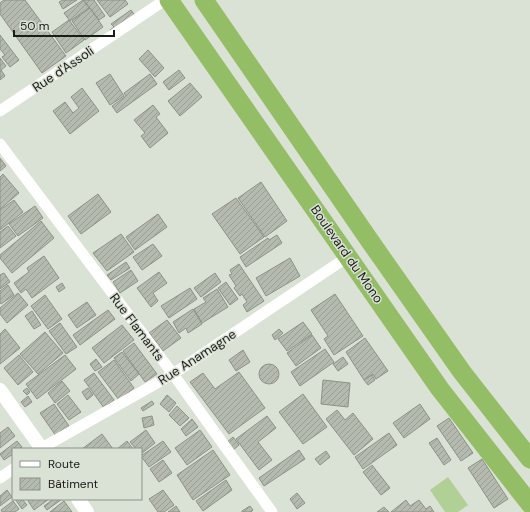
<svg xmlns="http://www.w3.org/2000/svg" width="530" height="512" viewBox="0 0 530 512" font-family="'DM Sans',sans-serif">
  <defs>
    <pattern id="building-hatch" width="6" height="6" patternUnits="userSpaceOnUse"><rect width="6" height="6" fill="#b4baae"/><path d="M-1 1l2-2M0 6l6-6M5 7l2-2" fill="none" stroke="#9a9f95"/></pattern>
  </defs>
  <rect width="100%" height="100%" fill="#dae1d5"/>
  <path fill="#b1d096" d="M448 477 468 505 458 512H445L430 490Z"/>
  <g fill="url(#building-hatch)" stroke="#8c9287">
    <path d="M4 0H25L66 56 42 73 0 14V3Z"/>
    <path d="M63 0H77L63 9 59 2Z"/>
    <path d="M83 0 89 8 70 21 64 13Z"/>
    <path d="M84 0H94L105 16 99 20Z"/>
    <path d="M97 0H125L128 4 110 17Z"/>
    <path d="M90 8 103 27 85 40 72 21Z"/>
    <path d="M131 10 136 17 113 34 110 30 114 27 111 24Z"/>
    <path d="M69 20 84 40 66 53 52 32Z"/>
    <path d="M0 35 19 60 10 67 2 57 5 55 0 49Z"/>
    <path d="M148 50 164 68 155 77 139 59Z"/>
    <path d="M0 58 6 66 1 70 5 76 0 80Z"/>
    <path d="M179 70 185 78 169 90 163 82Z"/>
    <path d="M110 74 124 96 110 105 96 83Z"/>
    <path d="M150 74 157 84 117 113 112 106 126 96 124 93Z"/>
    <path d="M190 83 202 97 180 116 168 101Z"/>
    <path d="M82 88 99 111 70 134 53 111 65 102 73 113 79 108 71 97Z"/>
    <path d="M153 105 160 114 156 117 168 133 150 148 141 136 145 133 134 120Z"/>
    <path d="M0 158 6 166 0 171Z"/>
    <path d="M3 174 19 193 0 209V177Z"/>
    <path d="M261 182 287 221 265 237 238 198Z"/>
    <path d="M98 194 111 212 81 234 68 216Z"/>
    <path d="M236 198 264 237 240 254 212 214Z"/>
    <path d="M14 200 23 212 0 230V210Z"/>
    <path d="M35 206 43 218 18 236 9 224Z"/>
    <path d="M158 214 167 227 135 250 126 237Z"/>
    <path d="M41 221 54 238 12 273 0 258V255Z"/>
    <path d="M8 226 16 236 0 248V232Z"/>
    <path d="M121 234 134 252 107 271 93 253Z"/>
    <path d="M277 235 282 243 246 267 240 257 268 238 269 240Z"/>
    <path d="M153 244 162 256 142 270 133 257Z"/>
    <path d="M44 256 59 278 32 298 26 289 21 293 14 283 29 272 27 268Z"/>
    <path d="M290 258 300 276 266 296 256 278Z"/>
    <path d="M126 262 130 268 111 280 107 275Z"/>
    <path d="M239 264 264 301 247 312 243 305 247 302 242 294 240 296 234 288 236 286 229 275 232 274 230 270Z"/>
    <path d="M131 270 138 281 120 293 113 282Z"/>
    <path d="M159 272 167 283 153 293 158 301 151 307 137 288Z"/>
    <path d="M4 273 10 282 0 289V275Z"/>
    <path d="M215 273 221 282 201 297 194 288Z"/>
    <path d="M226 282 238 299 230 305 218 288Z"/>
    <path d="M62 283 65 288 59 292 56 287Z"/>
    <path d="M8 285 14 295 1 304 0 302V291Z"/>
    <path d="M190 288 197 299 169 318 161 306Z"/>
    <path d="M217 289 228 307 202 323 194 309 206 302 203 298Z"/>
    <path d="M18 293 28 305 7 323 0 314V308Z"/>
    <path d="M335 294 363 336 334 355 324 339 328 336 311 310Z"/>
    <path d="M45 295 62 319 48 329 31 306Z"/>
    <path d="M87 302 96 315 77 328 68 315Z"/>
    <path d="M193 309 202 324 188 333 186 328 179 333 173 322Z"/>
    <path d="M108 310 115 319 80 345 73 335Z"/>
    <path d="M32 311 41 325 34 329 25 316Z"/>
    <path d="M167 320 181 338 163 351 149 333Z"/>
    <path d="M303 322 312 334 287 351 278 339Z"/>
    <path d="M60 323 77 347 66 354 49 331Z"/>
    <path d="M122 325 134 340 104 363 92 348Z"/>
    <path d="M5 329 20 348 0 364V334Z"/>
    <path d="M279 329 283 333 275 340 272 335Z"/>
    <path d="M45 332 63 353 38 374 20 354Z"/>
    <path d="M312 335 321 348 296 366 287 353Z"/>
    <path d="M365 338 388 371 376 379 373 374 364 380 346 352Z"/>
    <path d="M134 343 157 374 145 382 123 351Z"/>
    <path d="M325 349 334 362 300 386 291 372Z"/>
    <path d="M243 350 250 362 236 371 229 360Z"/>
    <path d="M122 352 139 374 131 381 114 358Z"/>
    <path d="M19 355 33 372 18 385 4 368Z"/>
    <path d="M65 355 76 369 37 399 26 384Z"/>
    <path d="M343 357 348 364 338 371 333 364Z"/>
    <path d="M96 359 102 367 95 371 90 364Z"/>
    <path d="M114 360 134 388 119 400 98 372Z"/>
    <circle cx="269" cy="374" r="10"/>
    <path d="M239 372 265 408 229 434 190 382 203 373 215 389Z"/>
    <path d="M94 373 114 400 104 408 84 380Z"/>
    <path d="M372 375 375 380 368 385 364 380Z"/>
    <path d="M323 380 350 383 348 407 321 404Z"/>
    <path d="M62 381 70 391 55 403 48 393Z"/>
    <path d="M27 388 30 392 27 395 23 391Z"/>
    <path d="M88 388 93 395 87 400 82 392Z"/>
    <path d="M303 394 327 427 303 444 279 412Z"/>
    <path d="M68 395 81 412 69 420 57 404Z"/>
    <path d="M167 395 176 403 169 412 160 404Z"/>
    <path d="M28 396 32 402 25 407 21 402Z"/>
    <path d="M152 401 154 404 143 411 141 408Z"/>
    <path d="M54 404 69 426 56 436 40 413Z"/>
    <path d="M420 404 430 419 404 438 393 423Z"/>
    <path d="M177 406 189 418 180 426 169 415Z"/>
    <path d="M337 410 345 420 353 413 373 439 354 455 326 419Z"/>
    <path d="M152 416 154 425 144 428 142 418Z"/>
    <path d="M267 416 276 428 258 442 272 460 259 470 236 439Z"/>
    <path d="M449 418 473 453 461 461 437 426Z"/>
    <path d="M192 419 198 427 186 436 181 429Z"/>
    <path d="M8 427 15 436 0 448V433Z"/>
    <path d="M146 430 155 443 141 454V449H136L130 442Z"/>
    <path d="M200 430 212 447 187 465 175 448Z"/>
    <path d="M389 433 397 445 363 469 355 457Z"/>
    <path d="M102 434 113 449H82Z"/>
    <path d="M233 437 239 445 233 450 227 442Z"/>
    <path d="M437 438 451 460 444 465 429 443Z"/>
    <path d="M17 441 22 447 19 449H13V454L4 460 0 454Z"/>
    <path d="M127 441 133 449H117Z"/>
    <path d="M163 441 171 452 149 467 141 456Z"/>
    <path d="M213 450 230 475 193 500 177 475Z"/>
    <path d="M299 450 305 459 264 486 259 478Z"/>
    <path d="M326 451 330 457 320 465 315 459Z"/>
    <path d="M482 459 508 499 494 508 468 468Z"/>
    <path d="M163 460 172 473 159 482 150 469Z"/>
    <path d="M372 465 390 488 381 495 363 472Z"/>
    <path d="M226 480 232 490 203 511 196 501Z"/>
    <path d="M7 490 12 497 0 506V496Z"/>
    <path d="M163 490 174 505 164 512H158L149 499Z"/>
    <path d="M297 493 305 503 297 509 290 499Z"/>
    <path d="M15 499H22L27 505 22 509Z"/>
    <path d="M31 499H49L34 510 28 501Z"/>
    <path d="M54 499H62L47 510 44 506Z"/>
    <path d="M406 500 410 506 419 500 426 509 430 506 434 512H391Z"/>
    <path d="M13 501 19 509 15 512H2L1 510Z"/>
    <path d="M64 501 72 512H50Z"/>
    <path d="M176 506 180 512H168Z"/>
    <path d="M250 506 253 510 251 512H242V511Z"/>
    <path d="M384 507 389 512H377Z"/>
  </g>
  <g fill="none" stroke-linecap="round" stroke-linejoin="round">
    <g stroke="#fff" stroke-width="11">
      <path d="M0 111 165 0"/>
      <path d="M0 144 173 374 272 512"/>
      <path d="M40 449 173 374 349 256"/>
      <path d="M0 478 13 469"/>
    </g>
    <g stroke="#fff" stroke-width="14">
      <path d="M0 390 42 449"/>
      <path d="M78 499 87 512"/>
    </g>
    <g stroke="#94be66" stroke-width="19">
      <path d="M169 0 440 389 530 504"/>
      <path d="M204 0 372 244 462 372 530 459"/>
    </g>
  </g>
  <g text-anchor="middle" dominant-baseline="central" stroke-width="3" stroke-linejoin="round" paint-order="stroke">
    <g font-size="13" fill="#1a1c18" stroke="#dae1d5">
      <text transform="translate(63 69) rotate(-34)">Rue d'Assoli</text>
      <text transform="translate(347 254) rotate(55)">Boulevard du Mono</text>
      <text transform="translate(137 327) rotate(53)">Rue Flamants</text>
      <text transform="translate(197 357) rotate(-33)">Rue Anamagne</text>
    </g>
  </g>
  <rect x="12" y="448" width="130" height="52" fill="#dae1d5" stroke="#8d9289"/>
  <rect x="20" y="461" width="20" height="6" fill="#ffffff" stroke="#8d9289"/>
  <text x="48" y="468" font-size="12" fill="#1a1c18">Route</text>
  <rect x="20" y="478" width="20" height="12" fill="url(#building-hatch)" stroke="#8d9289"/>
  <text x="48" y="488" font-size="12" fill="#1a1c18">Bâtiment</text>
  <path d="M14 30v6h100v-6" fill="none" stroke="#1a1c18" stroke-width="2"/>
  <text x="20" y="30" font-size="12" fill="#1a1c18" stroke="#dae1d5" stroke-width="3" paint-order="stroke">50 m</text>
</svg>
